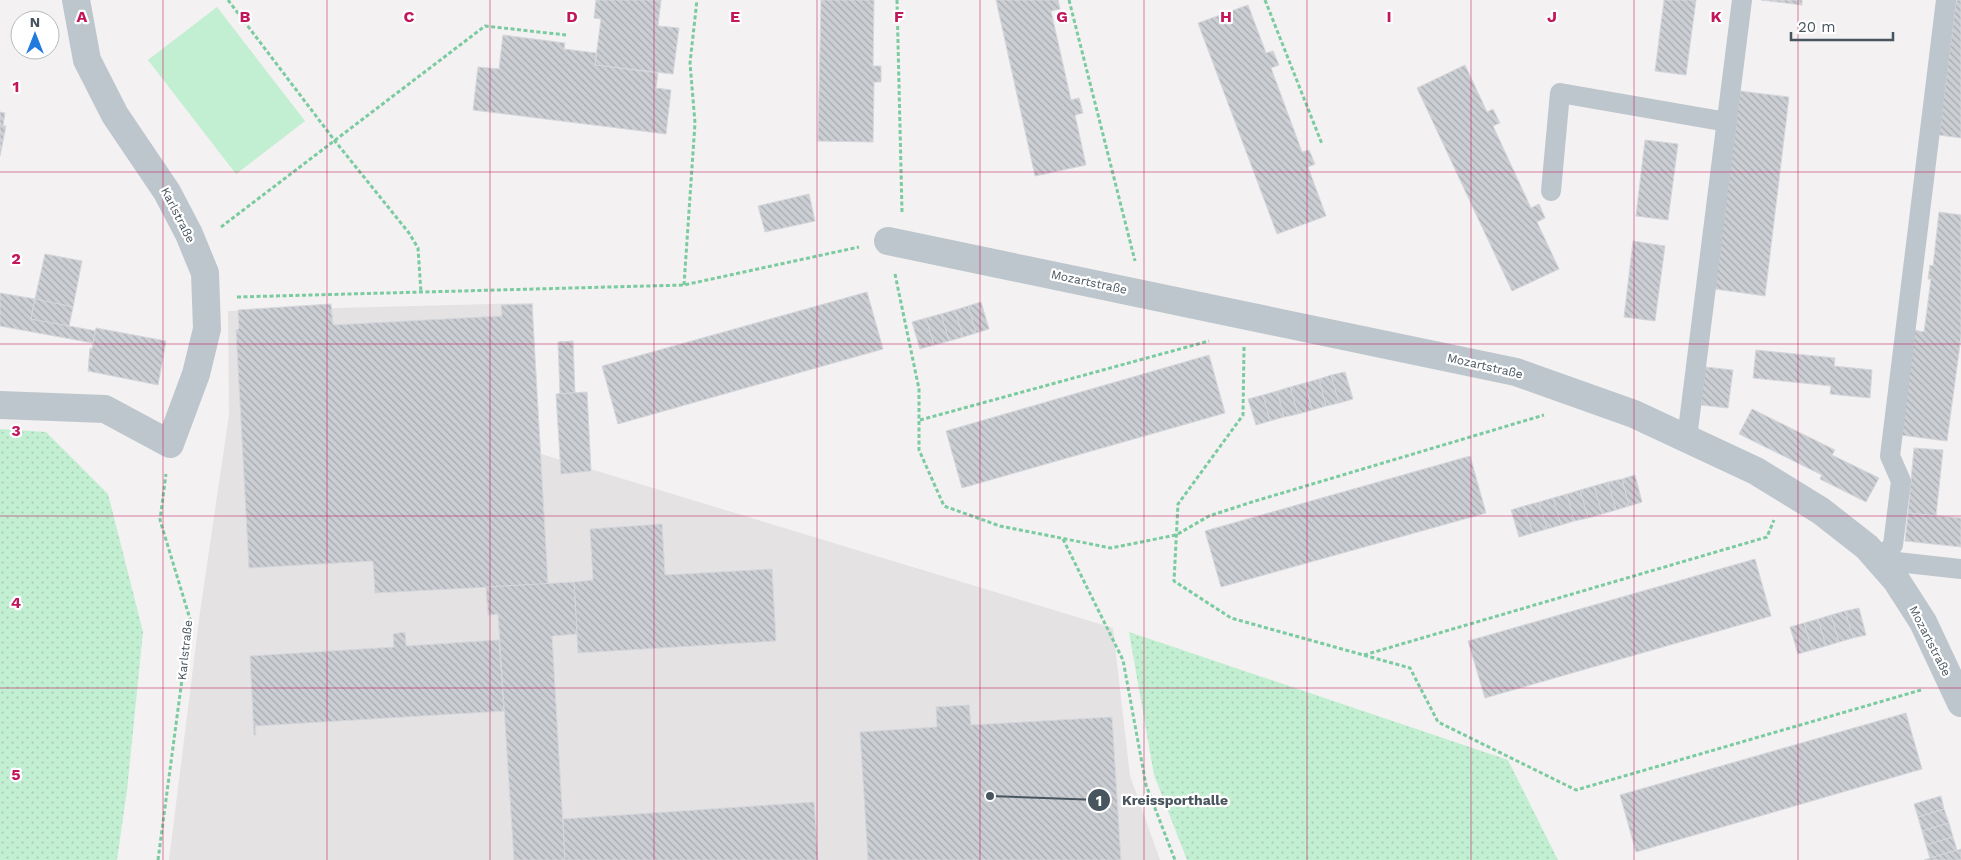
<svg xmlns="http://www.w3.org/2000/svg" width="1961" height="860" viewBox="0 0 1961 860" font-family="'Work Sans',sans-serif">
  <defs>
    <pattern id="grass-dots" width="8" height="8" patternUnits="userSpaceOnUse" patternTransform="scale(1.25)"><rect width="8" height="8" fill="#c2eed1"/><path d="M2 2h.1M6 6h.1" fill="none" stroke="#a8ceb6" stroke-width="1.8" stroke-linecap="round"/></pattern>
    <pattern id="building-back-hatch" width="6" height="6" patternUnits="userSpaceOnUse" patternTransform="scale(1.25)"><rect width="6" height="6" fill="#cbced3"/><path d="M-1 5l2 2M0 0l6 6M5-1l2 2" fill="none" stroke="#a7aaae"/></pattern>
  </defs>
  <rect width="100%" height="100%" fill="#f3f1f1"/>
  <path fill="#e4e2e3" d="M533 303 538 453 1113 628 1130 776 1160 860H169L200 612 229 415 228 311Z"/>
  <g fill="url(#grass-dots)">
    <path d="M0 429 46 432 108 494 143 632 127 790 117 860H0Z"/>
    <path d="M1129 632 1508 760 1558 860H1187L1154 775Z"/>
  </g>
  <path fill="#c2eed1" d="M217 7 305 121 236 174 148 60Z"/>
  <g fill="url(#building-back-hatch)" stroke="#d5d7dc">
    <path d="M596 0H661L658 26 679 28 673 74 595 65 601 19 594 18Z"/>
    <path d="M821 0H874L873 66H881V82H874L873 142 818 141Z"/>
    <path d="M996 0H1058L1060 9 1051 11 1071 100 1079 98 1083 113 1075 115 1086 165 1035 176Z"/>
    <path d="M1664 0H1696L1686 75 1655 71Z"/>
    <path d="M1761 0H1802V5Z"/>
    <path d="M1956 0H1961V138L1939 135Z"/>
    <path d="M1248 5 1266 53 1273 51 1279 65 1271 68 1302 152 1309 150 1315 164 1308 167 1326 216 1277 234 1198 23Z"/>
    <path d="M503 35 565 43 564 49 596 53 595 65 658 73 656 88 671 90 666 134 473 110 478 67 499 69Z"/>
    <path d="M1465 65 1487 112 1493 109 1500 123 1493 126 1531 208 1539 204 1545 218 1537 222 1559 269 1512 291 1417 88Z"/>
    <path d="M1740 91 1789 97 1765 296 1715 289Z"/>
    <path d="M0 112 5 113 3 126H6L0 156Z"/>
    <path d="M1645 140 1678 144 1668 220 1636 216Z"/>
    <path d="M809 194 815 221 765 232 758 206Z"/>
    <path d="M1939 212 1961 215V337L1947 441 1900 435 1914 330 1924 332 1931 279H1928L1930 265 1933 266Z"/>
    <path d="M1633 241 1665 246 1655 321 1624 317Z"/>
    <path d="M45 254 82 261 73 307 35 299Z"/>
    <path d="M867 292 883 349 618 424 602 366Z"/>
    <path d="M0 293 35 299 31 319 96 331 93 343 0 326Z"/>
    <path d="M35 299 73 307 69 326 31 319Z"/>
    <path d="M981 302 989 329 976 333 968 306Z"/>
    <path d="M331 304 333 325 502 316 501 305 532 304 548 584 375 593 373 561 249 568 236 330 239 329 238 310Z"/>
    <path d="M968 306 976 333 963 337 955 310Z"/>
    <path d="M955 310 963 337 949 341 941 314Z"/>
    <path d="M941 314 949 341 934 345 926 318Z"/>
    <path d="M926 318 934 345 920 349 912 322Z"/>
    <path d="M96 328 166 341 158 385 88 371 90 348 92 349Z"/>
    <path d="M573 341 575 393 560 394 558 342Z"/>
    <path d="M1756 350 1835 358 1834 366 1872 370 1870 398 1830 394 1831 386 1753 378Z"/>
    <path d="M1209 355 1225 413 962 488 946 431Z"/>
    <path d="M1705 367 1733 370 1728 408 1701 405Z"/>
    <path d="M1345 372 1353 399 1339 403 1331 375Z"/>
    <path d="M1331 375 1339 403 1326 406 1319 379Z"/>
    <path d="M1319 379 1326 406 1312 410 1305 383Z"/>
    <path d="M1305 383 1312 410 1298 414 1290 387Z"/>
    <path d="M1290 387 1298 414 1284 417 1277 391Z"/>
    <path d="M1277 391 1284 417 1270 421 1263 395Z"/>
    <path d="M587 392 591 471 561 474 556 394Z"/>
    <path d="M1263 395 1270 421 1256 425 1248 399Z"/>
    <path d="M1752 409 1835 450 1832 455 1879 478 1866 502 1820 479 1822 475 1739 434Z"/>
    <path d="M1914 448 1943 450 1936 516 1908 513Z"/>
    <path d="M1470 456 1486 513 1221 587 1205 531Z"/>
    <path d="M1635 475 1642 502 1629 506 1622 479Z"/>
    <path d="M1622 479 1629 506 1616 510 1608 482Z"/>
    <path d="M1608 482 1616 510 1602 514 1594 486Z"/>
    <path d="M1594 486 1602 514 1588 518 1580 490Z"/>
    <path d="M1580 490 1588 518 1574 521 1567 494Z"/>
    <path d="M1567 494 1574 521 1561 525 1553 498Z"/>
    <path d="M1553 498 1561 525 1547 529 1539 502Z"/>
    <path d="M1539 502 1547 529 1533 533 1524 506Z"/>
    <path d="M1524 506 1533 533 1519 537 1511 510Z"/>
    <path d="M1908 513 1961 518V547L1905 541Z"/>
    <path d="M662 524 665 575 772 569 776 641 578 653 574 582 593 580 590 529Z"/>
    <path d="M1755 559 1771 616 1485 698 1468 641Z"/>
    <path d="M574 582 577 634 552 636 565 860H514L498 614 488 615 486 587Z"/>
    <path d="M1859 608 1866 635 1853 638 1845 611Z"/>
    <path d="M1845 611 1853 638 1839 642 1831 615Z"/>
    <path d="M1831 615 1839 642 1826 646 1818 619Z"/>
    <path d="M1818 619 1826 646 1812 650 1804 623Z"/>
    <path d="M1804 623 1812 650 1798 654 1790 627Z"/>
    <path d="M405 632 406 646 499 640 504 711 255 726 256 735H254L250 656 394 647 393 634Z"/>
    <path d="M969 705 971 725 1112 717 1121 860H868L860 732 937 727 936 707Z"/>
    <path d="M1906 713 1922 769 1636 852 1620 795Z"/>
    <path d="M1941 796 1944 809 1918 817 1914 804Z"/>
    <path d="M814 802 818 860H565L563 819Z"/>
    <path d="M1944 809 1949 823 1922 831 1918 817Z"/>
    <path d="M1949 823 1953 837 1926 845 1922 831Z"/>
    <path d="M1953 837 1957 850 1930 858 1926 845Z"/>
    <path d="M1961 849V860H1924L1930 858Z"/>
  </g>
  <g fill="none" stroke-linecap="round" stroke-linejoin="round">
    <g stroke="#7bcba1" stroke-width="3" stroke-dasharray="4 2.5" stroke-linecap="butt">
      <path d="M228 0 335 141 409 233 418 248 421 293"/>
      <path d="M897 0 902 212"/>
      <path d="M1069 0 1135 261"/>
      <path d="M1265 0 1322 144"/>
      <path d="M221 227 485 26 566 35"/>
      <path d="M895 274 919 389V450L944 506 1000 526 1111 548 1176 535 1209 516 1252 502 1544 415"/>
      <path d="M684 285 695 123 690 63 697 0"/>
      <path d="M237 297 684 285 859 247"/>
      <path d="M1244 347 1243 415 1178 504 1174 581 1231 618 1410 668 1438 722 1576 790 1921 690"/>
      <path d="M920 420 1209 341"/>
      <path d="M1063 539 1123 660 1146 785 1175 860"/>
      <path d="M1364 655 1767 537 1774 520"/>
      <path d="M158 860 190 619 160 520 166 474"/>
    </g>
    <g stroke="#bdc6cd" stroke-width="20">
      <path d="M1551 191 1560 93 1727 122"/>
      <path d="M1687 438 1742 0"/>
      <path d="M1879 560 1893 545 1901 481 1890 456 1946 0"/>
      <path d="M1879 560 1961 569"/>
    </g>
    <g stroke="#bdc6cd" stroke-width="28">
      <path d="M888 241 1516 372 1634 414 1756 471 1821 511 1867 547 1896 580 1923 622 1961 703"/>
      <path d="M0 405 105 409 170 444 196 374 207 329 205 273 189 234 167 192 115 115 87 60 76 0"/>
    </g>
  </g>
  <path fill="none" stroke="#c2185b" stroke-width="1" stroke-opacity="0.55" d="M163 0V860M327 0V860M490 0V860M654 0V860M817 0V860M980 0V860M1144 0V860M1307 0V860M1471 0V860M1634 0V860M1798 0V860M0 172H1961M0 344H1961M0 516H1961M0 688H1961"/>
  <g text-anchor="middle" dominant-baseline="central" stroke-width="4.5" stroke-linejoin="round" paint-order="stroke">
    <g font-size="12" fill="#49555e" stroke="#fff">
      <text transform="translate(178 215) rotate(63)">Karlstraße</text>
      <text transform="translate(1089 282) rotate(12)">Mozartstraße</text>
      <text transform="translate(1485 366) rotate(13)">Mozartstraße</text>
      <text transform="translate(1930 641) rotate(63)">Mozartstraße</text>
      <text transform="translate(185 650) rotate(-84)">Karlstraße</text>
    </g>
  </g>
  <g font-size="16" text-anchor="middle" font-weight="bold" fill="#c2185b" stroke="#fff" stroke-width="4.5" stroke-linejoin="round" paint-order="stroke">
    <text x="82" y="22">A</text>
    <text x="245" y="22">B</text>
    <text x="409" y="22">C</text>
    <text x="572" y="22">D</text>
    <text x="735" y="22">E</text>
    <text x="899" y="22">F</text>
    <text x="1062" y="22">G</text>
    <text x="1226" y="22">H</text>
    <text x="1389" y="22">I</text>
    <text x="1552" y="22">J</text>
    <text x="1716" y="22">K</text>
    <text x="16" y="92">1</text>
    <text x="16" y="264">2</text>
    <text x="16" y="436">3</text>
    <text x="16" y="608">4</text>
    <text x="16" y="780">5</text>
  </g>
  <path fill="none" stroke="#49555e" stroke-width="2" d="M990 796L1099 800"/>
  <g fill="#49555e" stroke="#fff" stroke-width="2">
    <circle cx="990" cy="796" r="5"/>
    <circle cx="1099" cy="800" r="12"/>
  </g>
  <g font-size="15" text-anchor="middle" font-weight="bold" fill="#fff">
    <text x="1099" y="806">1</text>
  </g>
  <g font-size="14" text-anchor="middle" font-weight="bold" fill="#49555e" stroke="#fff" stroke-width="4.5" stroke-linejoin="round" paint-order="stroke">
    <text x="1175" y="805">Kreissporthalle</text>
  </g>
  <g transform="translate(35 35)"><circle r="24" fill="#ffffff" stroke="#b6bbbf"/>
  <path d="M0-4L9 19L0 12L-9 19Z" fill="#217add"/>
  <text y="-8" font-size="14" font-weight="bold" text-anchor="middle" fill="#49555e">N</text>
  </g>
  <path d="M1791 32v8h102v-8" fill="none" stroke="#49555e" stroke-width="2.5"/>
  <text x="1798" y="32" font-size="15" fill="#49555e" stroke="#ffffff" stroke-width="4" paint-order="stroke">20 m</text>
</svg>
